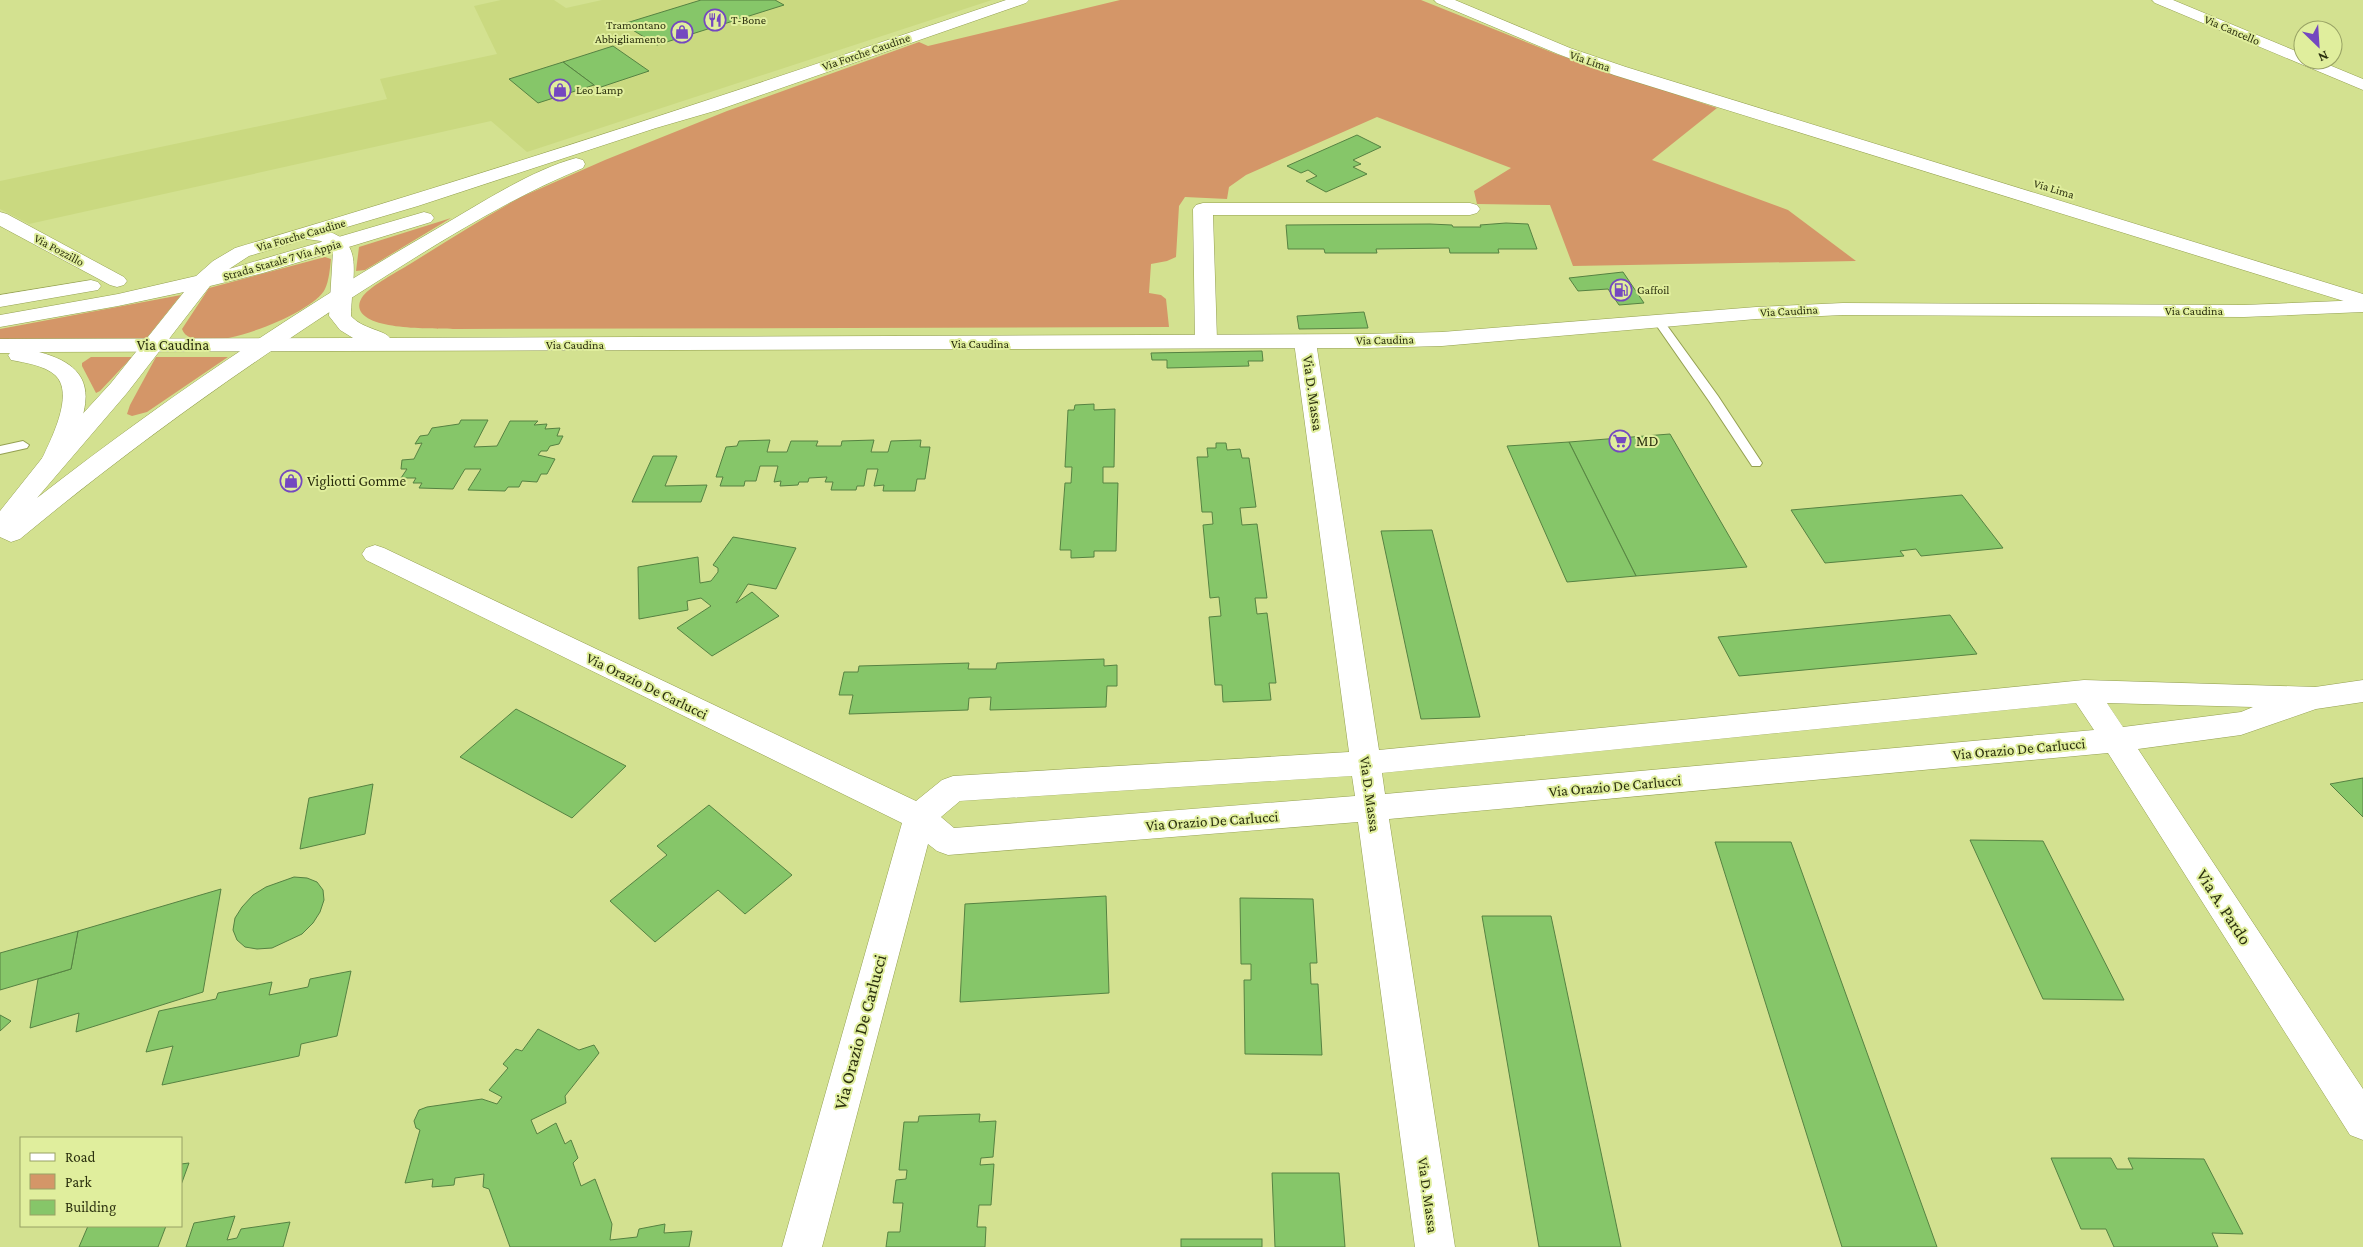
<svg xmlns="http://www.w3.org/2000/svg" width="2363" height="1247" viewBox="0 0 2363 1247" font-family="'Crimson Pro',serif">
  <rect width="100%" height="100%" fill="#d3e190"/>
  <path fill="#cad980" d="M501 0H554L566 8 602 0H992L527 152 491 121 29 224 0 209V181L387 99 380 79 497 54 474 6Z"/>
  <g fill="#d49668">
    <path d="M1120 0H1421L1556 54 1717 108 1652 160 1788 210 1856 261 1573 266 1550 205 1477 204 1474 191 1511 168 1377 117 1246 175 1229 187 1227 199 1185 197 1179 206 1176 257 1167 261 1151 264 1149 293 1161 295 1166 299 1169 327 455 329C435 328 369 331 360 310 358 305 360 300 363 296 372 285 397 272 410 264 447 241 483 218 521 197L605 160 727 111 919 42 928 46Z"/>
    <path d="M451 218 365 270 356 271 359 247Z"/>
    <path d="M325 257 331 259C330 268 329 281 325 289 313 315 193 362 182 329L209 288Z"/>
    <path d="M181 295 145 340 0 341V329Z"/>
    <path d="M91 357H132L100 391 96 393 82 366V363Z"/>
    <path d="M156 357H228L147 412 132 416 127 414 130 405Z"/>
  </g>
  <g fill="#86c669" stroke="#568242">
    <path d="M701 0H775L784 5 657 45 623 24Z"/>
    <path d="M613 46 649 71 598 88 563 62Z"/>
    <path d="M563 62 594 85 538 103 509 79Z"/>
    <path d="M1357 135 1381 147 1353 160 1361 164 1353 167 1367 174 1326 192 1306 181 1317 176 1308 170 1301 173 1287 166Z"/>
    <path d="M1506 223 1528 224 1537 249H1498L1499 253H1450L1449 248 1376 249 1377 253H1325L1324 249H1288L1286 225 1430 224 1452 225 1453 227H1481L1480 225Z"/>
    <path d="M1623 272 1644 303 1619 305 1608 289 1578 291 1569 278Z"/>
    <path d="M1364 312 1368 328 1299 329 1297 316Z"/>
    <path d="M1262 351 1263 361H1248L1249 366 1167 368V360H1152L1151 353Z"/>
    <path d="M1094 404V410L1115 409 1114 467H1103V483H1118L1116 551H1094V557L1071 558V550H1060L1065 483H1071L1072 467H1065L1068 410H1074L1075 405Z"/>
    <path d="M461 420H488L474 447 497 446 510 421H538L534 425 547 424 545 429 560 428 557 436H563L559 444 550 446 547 451H541L538 455 555 459 547 474H541L537 482 522 481 519 487H508L505 491 468 490 481 469H465L453 489 419 488 422 483H413L416 478H401L407 469H401L402 460 414 459 422 443 415 444 420 436 428 435 432 428 459 424Z"/>
    <path d="M1670 434 1747 567 1636 576 1569 442Z"/>
    <path d="M770 440 767 452H787L791 441H818L816 446H841L842 441 874 440 871 452H888L891 441 921 440 920 447H930L925 479H917L915 491H883L884 485 874 486 878 469H867L864 486H857L856 490H831L833 482H825L827 477 809 478 808 482H799L798 485 780 486 781 481 774 482 778 466H760L756 481H745L744 486H720L723 477H716L726 447 737 446 739 441Z"/>
    <path d="M1569 442 1636 576 1567 582 1507 446Z"/>
    <path d="M1216 443H1226L1227 450 1240 449 1242 458H1249L1256 507 1240 508 1242 525 1257 524 1267 598H1255L1257 614 1267 613 1276 683H1269L1271 700 1223 702 1222 685H1215L1209 617 1221 616 1219 597 1210 598 1203 525 1213 524 1212 512H1202L1197 457H1208L1207 448H1216Z"/>
    <path d="M653 456H677L665 486 707 485 701 502H632Z"/>
    <path d="M1962 495 2003 548 1921 556 1916 549 1900 551 1904 556 1825 563 1791 510Z"/>
    <path d="M1432 530 1480 717 1421 719 1381 531Z"/>
    <path d="M733 537 796 548 776 589 748 584 736 603 752 592 779 616 712 656 677 628 711 606 701 598 687 601 688 610 639 619 638 567 698 557 700 583 711 581 718 572V568L713 565Z"/>
    <path d="M1950 615 1977 654 1739 676 1718 637Z"/>
    <path d="M1104 659V666L1117 665V686H1107L1106 707 990 710 991 697 969 698 968 710 849 714 853 695H839L844 672H858L859 666 969 663 968 669H996L997 663Z"/>
    <path d="M516 709 626 766 572 818 460 757Z"/>
    <path d="M2363 778V817L2330 784Z"/>
    <path d="M373 784 365 834 300 849 309 798Z"/>
    <path d="M709 805 792 875 745 914 718 890 655 942 610 901 667 855 657 846Z"/>
    <path d="M1970 840 2043 841 2124 1000 2043 999Z"/>
    <path d="M1715 842H1791L1937 1247H1842Z"/>
    <path d="M294 877 307 878 317 882 323 890 324 900 320 912 313 923 302 934 272 948 257 949 245 947 237 940 233 930 235 918 242 907 253 895 266 887Z"/>
    <path d="M221 889 203 992 76 1032 79 1013 30 1028 38 979 71 969 78 931Z"/>
    <path d="M1106 896 1109 993 960 1002 965 904Z"/>
    <path d="M1240 898 1313 899 1317 963H1310L1311 984H1318L1322 1055 1245 1054 1244 980H1251V964H1241Z"/>
    <path d="M1482 916H1551L1621 1247H1539Z"/>
    <path d="M78 931 71 969 0 990V953Z"/>
    <path d="M351 971 337 1036 301 1044 299 1056 162 1085 173 1046 146 1052 159 1011 216 999 218 993 272 982 269 995 308 987 310 979Z"/>
    <path d="M0 1015 11 1021 0 1031Z"/>
    <path d="M538 1029 579 1050 594 1045 599 1053 565 1096 566 1103 531 1120 537 1134 556 1123 565 1144 571 1140 578 1158 573 1163 581 1186 595 1179 612 1224 610 1240 637 1237 639 1229 665 1224 664 1233 692 1231 689 1247H510L489 1189 483 1187 484 1174 455 1178 454 1185 432 1187 433 1179 405 1183 420 1130 416 1128 414 1121 419 1110 427 1107 482 1099 497 1104 502 1097 489 1090 508 1068 503 1064 516 1049 522 1051Z"/>
    <path d="M980 1114 979 1122 996 1121 993 1157 981 1158 980 1165 994 1164 991 1205H979L977 1227H986L985 1247H886L888 1232H900L903 1203H893L896 1180 906 1179 907 1170H899L904 1122H918L919 1116Z"/>
    <path d="M2051 1158H2111L2117 1169H2133L2128 1158 2204 1159 2243 1234 2212 1233 2218 1247H2114L2106 1229H2081Z"/>
    <path d="M189 1163 181 1185V1164Z"/>
    <path d="M1272 1173H1339L1345 1247H1275Z"/>
    <path d="M235 1216 227 1240 237 1238 241 1229 290 1222 283 1247H186L194 1223Z"/>
    <path d="M88 1226H166L158 1247H79Z"/>
    <rect x="1181" y="1239" width="81" height="8"/>
  </g>
  <g fill="none" stroke-linecap="round" stroke-linejoin="round">
    <g stroke="#94a051" stroke-width="2">
      <g id="lane">
        <path d="M1659 319 1663 320 1718 396 1762 463 1760 466H1752L1709 401 1654 322Z"/>
        <path d="M23 441 29 445 27 448 0 454V446Z"/>
      </g>
    </g>
    <g stroke="#94a051" stroke-width="1">
      <g id="street">
        <path d="M1434 0H1455L1570 48 1626 67 2363 294V307L1614 75 1558 54 1437 3Z"/>
        <path d="M1203 203H1470L1477 205 1480 209 1477 213 1470 215H1213L1217 340 1214 345 1206 347 1198 345 1195 340 1193 209 1196 205Z"/>
        <path d="M0 212 7 214 124 277 127 281 124 285 117 287 110 285 0 226Z"/>
        <path d="M1305 335 1313 337 1316 342 1379 750 2084 680 2315 687 2363 680V702L2316 709 2241 735 2138 749 2363 1089V1140L2350 1135 2108 753 1389 819 1455 1247H1415L1358 822 948 855 937 851 928 844 822 1247H782L902 823 366 560 362 554 366 548 375 545 384 548 916 801 942 780 953 776 1349 752 1294 342 1297 337ZM2076 703 2094 730 1385 794 1382 773ZM2107 703 2253 707 2241 712 2123 727ZM1352 776 1355 796 954 828 941 817 960 801Z"/>
      </g>
    </g>
    <g stroke="#94a051" stroke-width="1">
      <g id="secondary">
        <path d="M2152 0H2173L2303 54V60H2317L2363 79V90L2155 3Z"/>
        <path d="M306 228C369 232 352 268 351 316 362 329 385 330 390 338L1366 334 1442 332 1756 307 1843 303 2244 305 2363 300V312L2244 317 1843 315 1756 319 1442 346 1366 348 39 352C109 370 85 415 64 463L61 469 52 471 43 469 40 463C49 443 76 394 55 375 43 365 26 363 11 360L8 355 10 353H0V339L353 338 340 330 329 316 333 251 321 241 299 238 296 234 299 230Z"/>
      </g>
    </g>
    <g stroke="#94a051" stroke-width="1">
      <g id="primary">
        <path d="M1006 0H1029L1026 3 718 110 656 128 418 206 249 256 229 269 424 212 431 214 434 218 431 222 263 273 210 286 127 393 37 498C164 399 299 308 438 228 478 205 531 170 576 158L583 160 585 164 583 168C503 201 428 249 356 295 239 370 126 451 20 539L11 542 0 537V511L43 457 111 383 184 292 118 306 0 327V315L118 294 196 276 213 261 235 248C494 172 750 87 1006 0Z"/>
        <path d="M91 280 98 282 101 286 98 290 0 307V295Z"/>
      </g>
    </g>
    <use href="#lane" fill="#fff" fill-rule="evenodd"/>
    <use href="#street" fill="#fff" fill-rule="evenodd"/>
    <use href="#secondary" fill="#fff" fill-rule="evenodd"/>
    <use href="#primary" fill="#fff" fill-rule="evenodd"/>
  </g>
  <defs>
    <g id="restaurant-ring" transform="scale(1.125)"><circle r="9.5" fill="#e0ee9d" stroke="#7448c0" stroke-width="1.5"/><path d="M-5-6h1v4h1v-4h1v4h1v-4h1v5L-1.5 .5V6h-2V.5L-5-1ZM5-6V6H3V1.5H1.5Q1.5-4 5-6Z" fill="#7448c0"/></g>
    <g id="shop-ring" transform="scale(1.125)"><circle r="9.5" fill="#e0ee9d" stroke="#7448c0" stroke-width="1.5"/><path d="M-5-2.5h2.3a2.7 3.5 0 0 1 5.4 0H5L5.5 6h-11ZM-1.5-2.5h3a1.5 2.3 0 0 0-3 0Z" fill="#7448c0"/></g>
    <g id="fuel-ring" transform="scale(1.125)"><circle r="9.5" fill="#e0ee9d" stroke="#7448c0" stroke-width="1.5"/><path d="M-5.5-6h7V0h2V4h1.3V-2.5L3-4.5l.8-.8L6-3V5H2.5V1h-1V6h-7ZM-4.2-4.7v3.2H.2V-4.7Z" fill="#7448c0"/></g>
    <g id="supermarket-ring" transform="scale(1.125)"><circle r="9.5" fill="#e0ee9d" stroke="#7448c0" stroke-width="1.5"/><path d="M-6-5.5h2.5l.6 2H6L4.5 2H-2.5L-4.4-4H-6ZM-1.5 3.2a1.3 1.3 0 1 0 .1 0ZM3 3.2a1.3 1.3 0 1 0 .1 0Z" fill="#7448c0"/></g>
  </defs>
  <g fill-rule="evenodd">
    <use href="#restaurant-ring" x="715" y="20"/>
    <use href="#shop-ring" x="682" y="32"/>
    <use href="#shop-ring" x="560" y="90"/>
    <use href="#fuel-ring" x="1621" y="290"/>
    <use href="#supermarket-ring" x="1620" y="441"/>
    <use href="#shop-ring" x="291" y="481"/>
  </g>
  <g text-anchor="middle" dominant-baseline="central" stroke-width="4" stroke-linejoin="round" paint-order="stroke">
    <g font-size="12" fill="#2c310f" stroke="#e0ee9d" text-anchor="start">
      <text x="731" y="20">T-Bone</text>
      <text x="666" y="25" text-anchor="end">Tramontano<tspan x="666" dy="14">Abbigliamento</tspan></text>
      <text x="576" y="90">Leo Lamp</text>
      <text x="1637" y="290">Gaffoil</text>
    </g>
    <g font-size="12" fill="#2c310f" stroke="#e0ee9d">
      <text transform="translate(2232 30) rotate(23)">Via Cancello</text>
      <text transform="translate(866 52) rotate(-19)">Via Forche Caudine</text>
      <text transform="translate(1590 61) rotate(19)">Via Lima</text>
      <text transform="translate(2054 189) rotate(17)">Via Lima</text>
      <text transform="translate(301 235) rotate(-16)">Via Forche Caudine</text>
      <text transform="translate(59 250) rotate(28)">Via Pozzillo</text>
      <text transform="translate(282 260) rotate(-16)">Strada Statale 7 Via Appia</text>
      <text transform="translate(1789 311) rotate(-3)">Via Caudina</text>
      <text x="2194" y="311">Via Caudina</text>
      <text transform="translate(1385 340) rotate(-1)">Via Caudina</text>
      <text x="980" y="344">Via Caudina</text>
      <text x="575" y="345">Via Caudina</text>
    </g>
    <g font-size="15" fill="#2c310f" stroke="#e0ee9d">
      <text x="173" y="345">Via Caudina</text>
      <text transform="translate(1313 393) rotate(82)">Via D. Massa</text>
      <text transform="translate(647 686) rotate(26)">Via Orazio De Carlucci</text>
      <text transform="translate(2019 749) rotate(-5)">Via Orazio De Carlucci</text>
      <text transform="translate(1615 786) rotate(-5)">Via Orazio De Carlucci</text>
      <text transform="translate(1370 794) rotate(82)">Via D. Massa</text>
      <text transform="translate(1212 821) rotate(-4)">Via Orazio De Carlucci</text>
      <text transform="translate(1428 1195) rotate(82)">Via D. Massa</text>
    </g>
    <g font-size="15" fill="#2c310f" stroke="#e0ee9d" text-anchor="start">
      <text x="1636" y="441">MD</text>
      <text x="307" y="481">Vigliotti Gomme</text>
    </g>
    <g font-size="18" fill="#2c310f" stroke="#e0ee9d">
      <text transform="translate(2224 907) rotate(57)">Via A. Pardo</text>
      <text transform="translate(860 1032) rotate(-75)">Via Orazio De Carlucci</text>
    </g>
  </g>
  <rect x="20" y="1137" width="162" height="90" fill="#e0ee9d" stroke="#98a264"/>
  <rect x="30" y="1153" width="25" height="8" fill="#ffffff" stroke="#98a264"/>
  <text x="65" y="1162" font-size="15" fill="#2c310f">Road</text>
  <rect x="30" y="1174" width="25" height="15" fill="#d49668" stroke="#98a264"/>
  <text x="65" y="1187" font-size="15" fill="#2c310f">Park</text>
  <rect x="30" y="1200" width="25" height="15" fill="#86c669" stroke="#98a264"/>
  <text x="65" y="1212" font-size="15" fill="#2c310f">Building</text>
  <g transform="translate(2318 45) rotate(155)"><circle r="24" fill="#e0ee9d" stroke="#98a264"/>
  <path d="M0-4L9 19L0 12L-9 19Z" fill="#7448c0"/>
  <text y="-8" font-size="14" font-weight="bold" text-anchor="middle" fill="#2c310f">N</text>
  </g>
</svg>
